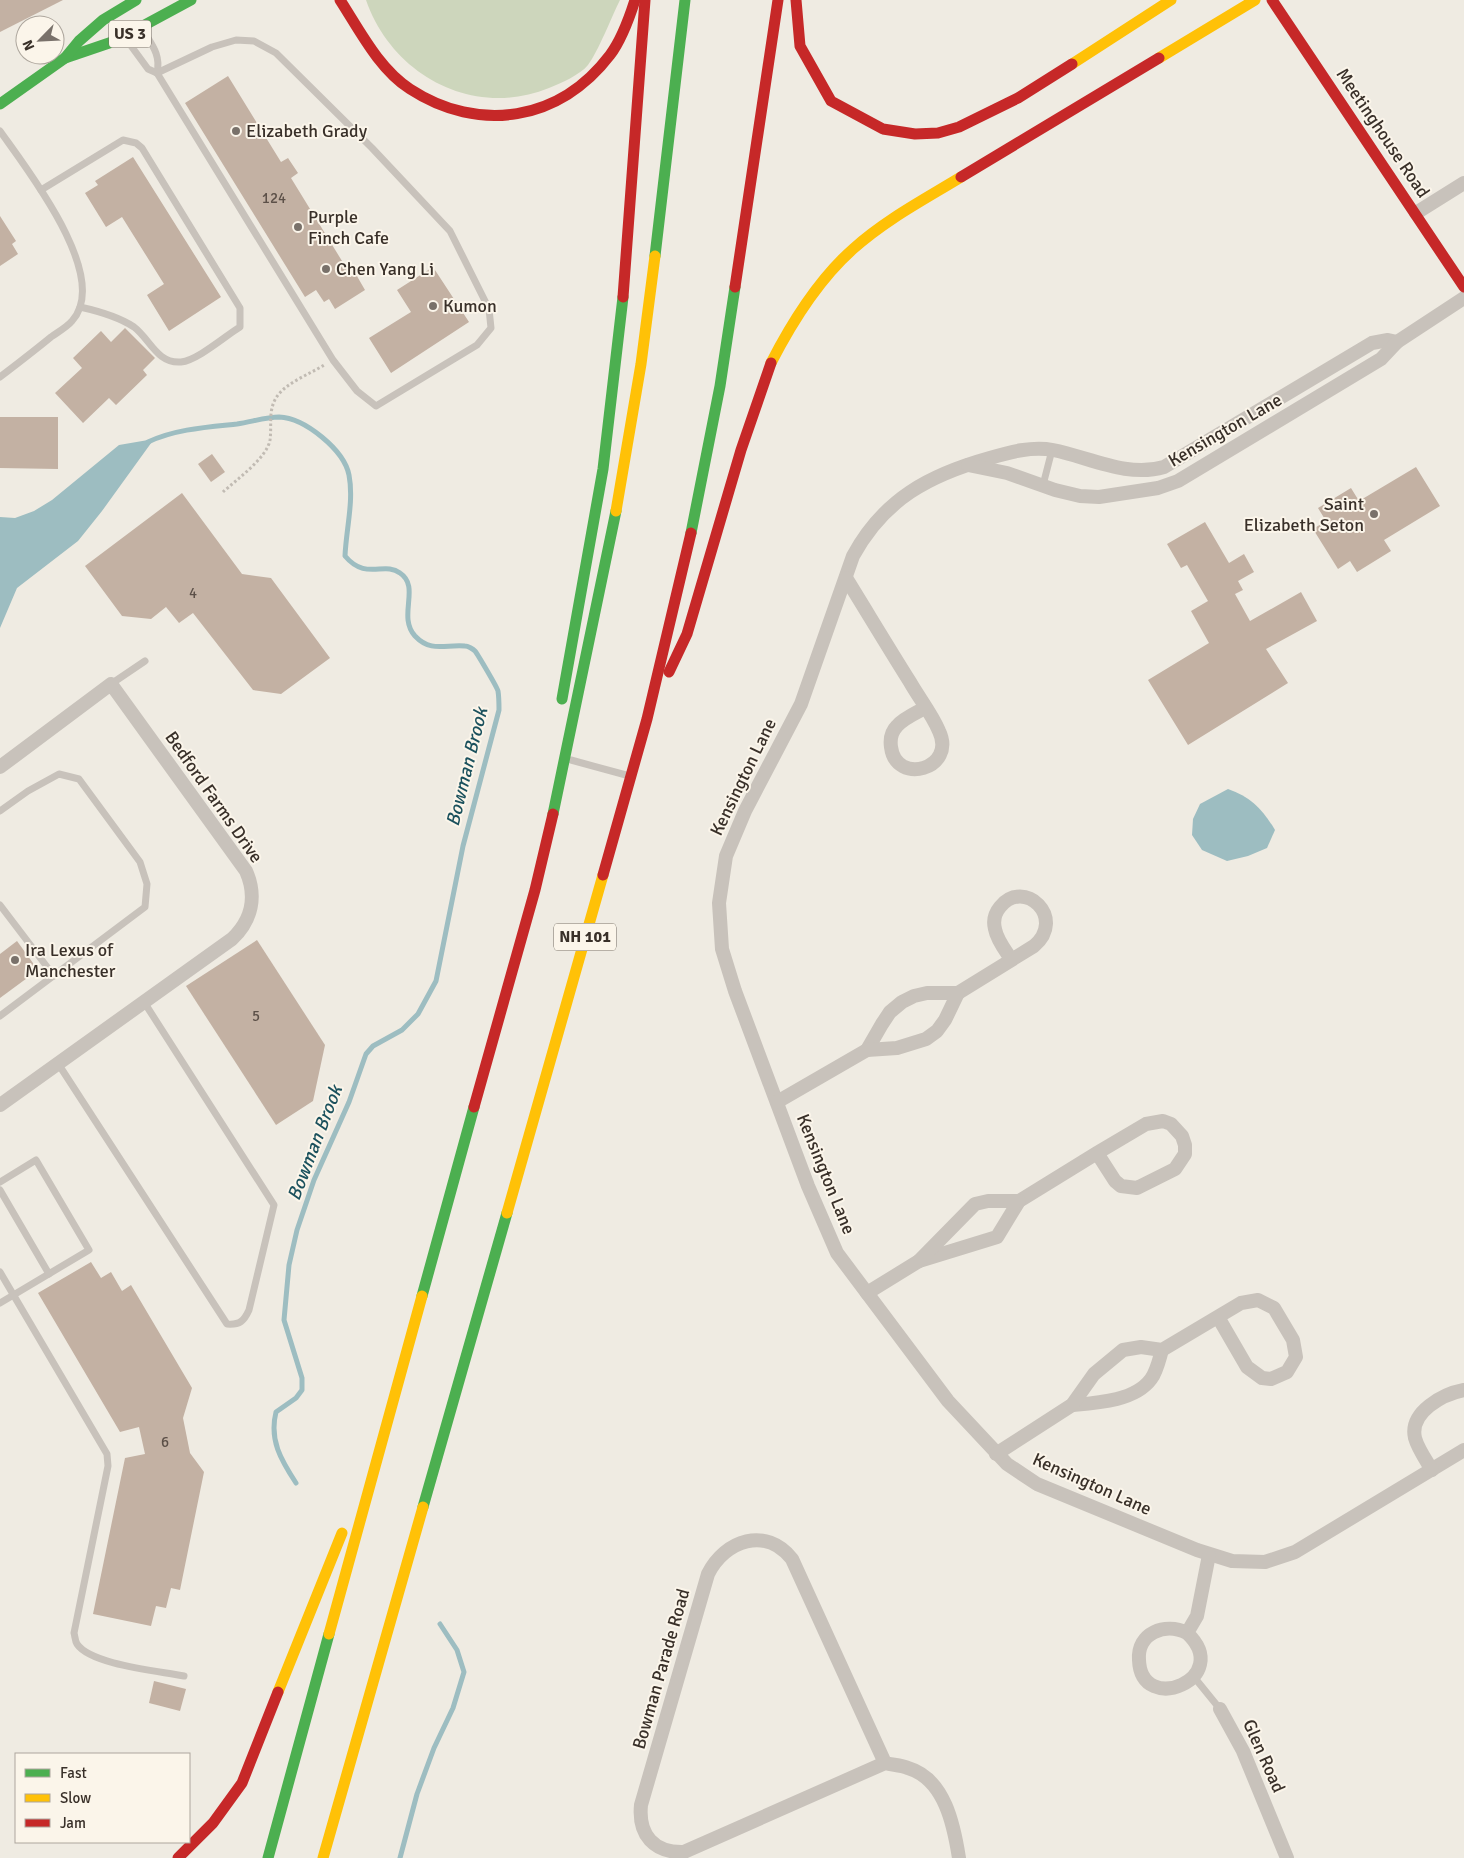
<svg xmlns="http://www.w3.org/2000/svg" width="1464" height="1858" viewBox="0 0 1464 1858" font-family="Signika,sans-serif">
  <rect width="100%" height="100%" fill="#efebe2"/>
  <path fill="#cdd6bc" d="M366 0H620C612 16 598 52 588 65 580 75 561 83 549 88 473 119 392 75 366 0Z"/>
  <g fill="#9dbdc1">
    <path d="M154 439 102 511 78 541 17 588 0 628V517L15 518 34 511 52 500 119 445Z"/>
    <path d="M1228 789C1251 797 1263 810 1275 830L1267 848 1248 856 1227 861 1202 850 1192 835 1193 819 1200 804Z"/>
  </g>
  <g fill="none" stroke-linecap="round" stroke-linejoin="round">
    <g stroke="#9dbdc1" stroke-width="5">
      <path d="M148 442C175 429 208 427 237 424 251 422 266 417 279 417 305 418 344 450 349 475 354 501 346 530 345 556 366 581 384 561 400 573 421 587 397 616 415 636 431 653 446 644 465 646 468 646 473 649 475 651 478 655 497 687 498 691 499 697 499 704 499 710L463 846 436 981 418 1014 402 1030 373 1046 366 1054 349 1102 314 1180 297 1230 289 1265 284 1320 302 1378V1390L296 1398 276 1412C269 1440 281 1460 296 1483"/>
      <path d="M400 1858 417 1794 434 1748 453 1708 464 1672 457 1650 440 1624"/>
    </g>
  </g>
  <g fill="#c3b1a3">
    <path d="M0 0H63L0 32Z"/>
    <path d="M228 76 281 162 288 158 298 173 291 178 350 274 354 271 365 290 335 309 329 299 324 302 316 290 305 297 185 103Z"/>
    <path d="M133 157 221 297 169 331 147 295 164 284 122 217 106 227 85 193 98 185 95 181Z"/>
    <path d="M0 216 16 241 12 244 18 254 0 266Z"/>
    <path d="M433 267 469 322 391 373 369 338 411 312 397 290Z"/>
    <path d="M125 328 155 358 143 370 147 375 116 405 109 398 83 423 55 393 82 368 73 358 101 331 111 342Z"/>
    <path d="M0 417H58V469L0 468Z"/>
    <path d="M212 454 225 472 211 482 198 464Z"/>
    <path d="M1416 467 1440 506 1384 540 1391 551 1357 572 1350 561 1338 569 1313 529 1326 521 1318 508 1351 488 1359 501Z"/>
    <path d="M182 493 242 574 271 578 330 658 281 694 253 690 193 613 179 623 166 607 151 619 122 616 85 566Z"/>
    <path d="M1205 522 1229 563 1244 554 1254 572 1238 581 1243 590 1235 594 1250 621 1301 592 1317 621 1266 649 1288 683 1188 745 1148 680 1209 643 1191 611 1208 601 1187 565 1181 568 1167 544Z"/>
    <path d="M257 940 325 1045 313 1101 276 1125 186 986Z"/>
    <path d="M17 941 38 970 0 998V954Z"/>
    <path d="M91 1262 101 1278 111 1272 122 1291 131 1285 192 1388 183 1418 190 1453 204 1472 180 1590 171 1588 166 1608 156 1606 151 1626 93 1614 125 1458 145 1454 139 1427 120 1432 38 1293Z"/>
    <path d="M154 1681 186 1689 180 1711 149 1703Z"/>
  </g>
  <g fill="none" stroke-linecap="round" stroke-linejoin="round">
    <path stroke="#c1bbb3" stroke-width="3" stroke-dasharray="2.5 2.5" stroke-linecap="butt" d="M223 492C236 480 267 458 270 440 272 426 268 411 276 398 285 383 310 374 324 365"/>
    <g stroke="#c8c2bb" stroke-width="7">
      <path d="M143 30C152 45 161 55 157 73"/>
      <path d="M126 39 148 69 157 73 333 360 357 391 376 406 477 345 491 328 489 309 450 231 372 148 276 53 254 41 236 40 212 47 157 73"/>
      <path d="M0 131C26 168 112 277 72 321 67 327 58 332 51 337 34 351 17 364 0 377"/>
      <path d="M41 190 123 140 136 143 142 148 240 308V327C225 336 198 360 181 362 157 364 150 339 134 327 119 317 98 311 80 307"/>
      <path d="M1043 485 1052 450"/>
      <path d="M111 684 145 661"/>
      <path d="M571 760 626 775"/>
      <path d="M0 811 28 791 59 774 79 779 140 862 147 884 145 907 0 1016"/>
      <path d="M0 905 54 976"/>
      <path d="M59 1065 227 1324C240 1325 244 1321 249 1310L274 1205 144 1002"/>
      <path d="M0 1182 36 1160 89 1250 0 1303"/>
      <path d="M0 1190 49 1274"/>
      <path d="M0 1272 107 1454 108 1466 74 1633C75 1636 75 1641 77 1644 91 1665 160 1671 184 1676"/>
      <path d="M1194 1677 1220 1709"/>
    </g>
    <g stroke="#c8c2bb" stroke-width="14">
      <path d="M1416 213 1464 183"/>
      <path d="M1397 342 1388 340 1372 343 1164 467C1127 478 1089 457 1053 450 1032 446 1010 452 990 458 929 475 884 499 853 556L801 704 745 811 726 856 719 903 722 949 735 991 808 1186 837 1253 948 1401 1007 1464 1037 1484 1197 1550 1232 1561 1265 1562 1295 1552 1464 1450"/>
      <path d="M968 465 1007 473 1055 490 1080 496 1099 497 1158 488 1178 481 1381 359 1397 342 1464 298"/>
      <path d="M846 578C867 612 888 647 910 682 919 698 932 714 939 731 957 769 896 786 891 747 890 740 891 732 897 726 904 718 916 713 925 708"/>
      <path d="M0 767 111 684 246 871C257 896 252 920 232 939L0 1105"/>
      <path d="M867 1050 882 1024 890 1012 902 1002 914 996 927 993H958L1034 946C1067 918 1024 877 1000 907 995 913 993 921 995 929 997 940 1005 950 1011 959"/>
      <path d="M777 1102 867 1050 897 1048 926 1039 937 1031 945 1020 958 993"/>
      <path d="M919 1261 997 1237 1019 1201 1097 1153 1146 1124 1163 1121 1171 1124 1182 1136 1185 1145V1154L1175 1169 1137 1188 1121 1186 1115 1181 1097 1153"/>
      <path d="M867 1293 919 1261 975 1204 988 1201H1019"/>
      <path d="M1072 1405C1097 1403 1135 1401 1151 1379 1157 1371 1159 1360 1162 1350"/>
      <path d="M996 1454 1072 1405 1094 1374 1123 1350 1141 1347 1162 1350 1241 1303 1258 1300 1274 1308 1293 1340 1296 1357 1287 1372 1271 1379 1262 1378 1247 1367 1218 1317"/>
      <path d="M1432 1470C1426 1460 1418 1449 1415 1438 1409 1412 1443 1394 1464 1390"/>
      <path d="M1187 1633C1235 1678 1141 1717 1139 1660 1137 1633 1165 1622 1187 1633L1197 1616 1209 1555"/>
      <path d="M1220 1709 1243 1751 1287 1858"/>
      <path d="M885 1763 792 1559C766 1526 725 1540 708 1574L641 1805C638 1835 654 1853 684 1852L885 1763C893 1765 901 1765 908 1768 945 1779 954 1826 959 1858"/>
    </g>
    <g stroke="#4caf50" stroke-width="11">
      <path d="M65 58 115 41 191 0"/>
      <path d="M0 104 65 58 79 41 103 20 136 0"/>
      <path d="M655 256 685 0"/>
      <path d="M691 533 720 386 735 287"/>
      <path d="M562 699 603 469 623 297"/>
      <path d="M553 814 616 511"/>
      <path d="M422 1296 474 1107"/>
      <path d="M423 1507 507 1213"/>
      <path d="M268 1858 329 1634"/>
    </g>
    <g stroke="#ffc107" stroke-width="11">
      <path d="M1159 58 1255 0"/>
      <path d="M1072 64 1171 0"/>
      <path d="M771 363C792 322 818 280 853 249 885 220 925 199 961 177"/>
      <path d="M616 511 641 364 655 256"/>
      <path d="M507 1213 603 875"/>
      <path d="M329 1634 422 1296"/>
      <path d="M278 1692 342 1533"/>
      <path d="M323 1858 423 1507"/>
    </g>
    <g stroke="#c62828" stroke-width="11">
      <path d="M340 0C360 31 379 69 410 89 479 134 560 121 610 55 622 39 629 19 635 0"/>
      <path d="M796 0 800 46 831 101 883 129 915 134 938 133 959 127 1018 98 1072 64"/>
      <path d="M1272 0 1464 287"/>
      <path d="M961 177 1159 58"/>
      <path d="M735 287 778 0"/>
      <path d="M623 297 645 0"/>
      <path d="M669 672 687 634 741 450 771 363"/>
      <path d="M603 875 647 719 691 533"/>
      <path d="M474 1107 535 890 553 814"/>
      <path d="M178 1858 213 1823 242 1783 278 1692"/>
    </g>
  </g>
  <g fill="#79716a" stroke="#fbf5ea" stroke-width="2">
    <circle cx="236" cy="131" r="5"/>
    <circle cx="298" cy="227" r="5"/>
    <circle cx="326" cy="269" r="5"/>
    <circle cx="433" cy="306" r="5"/>
    <circle cx="1374" cy="514" r="5"/>
    <circle cx="15" cy="960" r="5"/>
  </g>
  <g text-anchor="middle" dominant-baseline="central" stroke-width="4" stroke-linejoin="round" paint-order="stroke">
    <g font-size="15" fill="#5c5048">
      <text x="274" y="198">124</text>
      <text x="193" y="593">4</text>
      <text x="256" y="1016">5</text>
      <text x="165" y="1442">6</text>
    </g>
    <g fill="#fbf5ea" stroke="#736b63" stroke-width="1">
      <rect x="109" y="20.5" width="42" height="27" rx="4"/>
      <rect x="554" y="923.5" width="62" height="27" rx="4"/>
    </g>
    <g font-size="16" font-weight="bold" fill="#393029">
      <text x="130" y="34">US 3</text>
      <text x="585" y="937">NH 101</text>
    </g>
    <g font-size="18" fill="#393029" stroke="#fbf5ea" text-anchor="start">
      <text x="246" y="131">Elizabeth Grady</text>
      <text x="308" y="217">Purple<tspan x="308" dy="21">Finch Cafe</tspan></text>
      <text x="336" y="269">Chen Yang Li</text>
      <text x="443" y="306">Kumon</text>
      <text x="1364" y="504" text-anchor="end">Saint<tspan x="1364" dy="21">Elizabeth Seton</tspan></text>
      <text x="25" y="950">Ira Lexus of<tspan x="25" dy="21">Manchester</tspan></text>
    </g>
    <g font-size="18" fill="#393029" stroke="#fbf5ea">
      <text transform="translate(1383 133) rotate(56)">Meetinghouse Road</text>
      <text transform="translate(1225 430) rotate(-30)">Kensington Lane</text>
      <text transform="translate(743 777) rotate(-64)">Kensington Lane</text>
      <text transform="translate(214 797) rotate(55)">Bedford Farms Drive</text>
      <text transform="translate(826 1174) rotate(68)">Kensington Lane</text>
      <text transform="translate(1092 1484) rotate(24)">Kensington Lane</text>
      <text transform="translate(661 1669) rotate(-74)">Bowman Parade Road</text>
      <text transform="translate(1264 1756) rotate(66)">Glen Road</text>
    </g>
    <g font-size="19" font-style="italic" fill="#1b515d" stroke="#fbf5ea">
      <text transform="translate(467 767) rotate(-76)">Bowman Brook</text>
      <text transform="translate(315 1143) rotate(-69)">Bowman Brook</text>
    </g>
  </g>
  <rect x="15" y="1753" width="175" height="90" fill="#fbf5ea" stroke="#ada69d"/>
  <rect x="25" y="1769" width="25" height="8" fill="#4caf50" stroke="#ada69d"/>
  <text x="60" y="1778" font-size="15" fill="#393029">Fast</text>
  <rect x="25" y="1794" width="25" height="8" fill="#ffc107" stroke="#ada69d"/>
  <text x="60" y="1803" font-size="15" fill="#393029">Slow</text>
  <rect x="25" y="1819" width="25" height="8" fill="#c62828" stroke="#ada69d"/>
  <text x="60" y="1828" font-size="15" fill="#393029">Jam</text>
  <g transform="translate(40 40) rotate(246)"><circle r="24" fill="#fbf5ea" stroke="#ada69d"/>
  <path d="M0-4L9 19L0 12L-9 19Z" fill="#79716a"/>
  <text y="-8" font-size="14" font-weight="bold" text-anchor="middle" fill="#393029">N</text>
  </g>
</svg>
